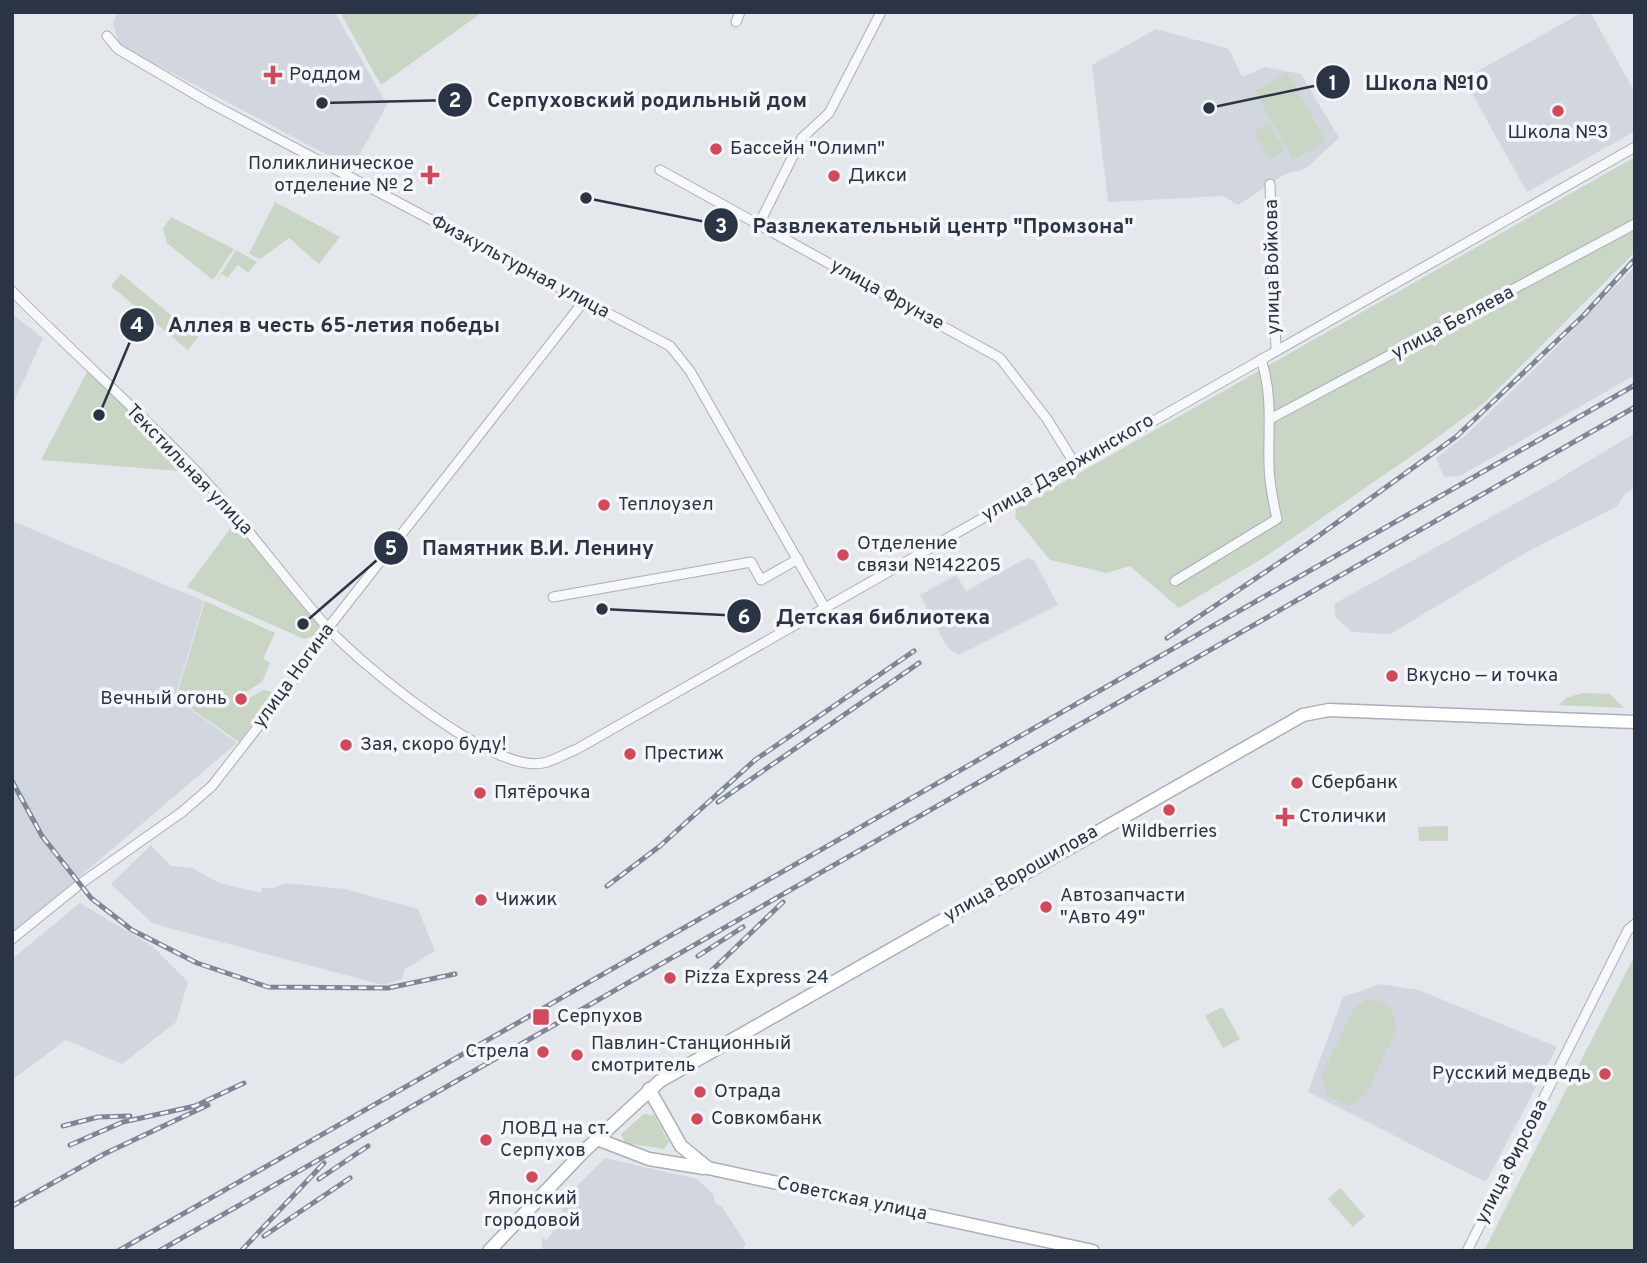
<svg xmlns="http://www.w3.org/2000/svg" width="1647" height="1263" viewBox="0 0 1647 1263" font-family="Overpass,sans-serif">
  <rect width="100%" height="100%" fill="#e4e7ec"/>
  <g fill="#d2d6de">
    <path d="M118 12H335L387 105 352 168 119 45 113 23Z"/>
    <path d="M1583 12H1590L1635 92V131L1527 192 1464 79Z"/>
    <path d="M1156 29 1229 49 1242 77 1265 67 1301 74 1339 138 1305 169 1285 174 1238 205 1223 196 1108 202 1092 65Z"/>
    <path d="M1635 266V375L1460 476 1444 477 1436 458 1466 435 1541 363Z"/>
    <path d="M12 314 43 338 12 406Z"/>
    <path d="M1635 433V488L1624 495 1617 506 1527 552 1390 634 1352 632 1336 618 1334 604 1554 482Z"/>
    <path d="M12 521 204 601 175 698 237 743 12 934Z"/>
    <path d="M1027 558 1034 560 1058 605 959 655 947 647 920 595 956 575 966 591Z"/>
    <path d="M151 845 171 866 192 868 219 883 261 893 263 887 272 889 285 883 344 889 418 909 435 951 405 969 401 980 383 985 165 927 151 922 111 884Z"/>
    <path d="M80 903 152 946 188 982 176 1022 122 1064 66 1040 12 1080V959Z"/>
    <path d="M1380 984 1419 990 1557 1047 1486 1182 1308 1092 1343 997Z"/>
    <path d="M605 1158 697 1179 713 1194 716 1204 722 1207 746 1244 740 1251H542V1238L547 1240 565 1216 559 1204Z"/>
  </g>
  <g fill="#c9d6c5">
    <path d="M340 12H480V14L381 85Z"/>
    <path d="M1287 73 1326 141 1293 160 1255 91Z"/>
    <path d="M1268 123 1285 151 1270 159 1254 132Z"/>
    <path d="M1635 157V252L1485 402 1426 446 1265 557 1179 608 1130 566 1107 573 1050 560 1015 517 1016 509Z"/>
    <path d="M275 202 340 237 319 264 289 238 260 259 249 254Z"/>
    <path d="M171 217 234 249 213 280 167 243 163 229Z"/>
    <path d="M236 250 257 262 248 273 238 265 227 278 222 274 216 282Z"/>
    <path d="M121 274 198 337 188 350 111 286Z"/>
    <path d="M88 370 192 472 41 460Z"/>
    <path d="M238 518 329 631 304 639 187 587Z"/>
    <path d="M205 601 275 633 263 659 270 663 262 682 243 694 246 700 263 690 273 692 272 699 239 742 176 698Z"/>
    <path d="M1582 693 1610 694 1624 708 1559 705 1566 698Z"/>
    <path d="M1448 826V841H1419L1418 827Z"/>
    <path d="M1635 955V1251H1484L1504 1211Z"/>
    <path d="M1369 998 1391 1007 1397 1027 1366 1095 1349 1106 1327 1096 1321 1077 1354 1008Z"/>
    <path d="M1222 1007 1240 1039 1223 1048 1205 1016Z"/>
    <path d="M644 1114 654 1115 669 1142 664 1149 625 1143 621 1134Z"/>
    <path d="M1340 1188 1365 1216 1353 1227 1328 1199Z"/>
  </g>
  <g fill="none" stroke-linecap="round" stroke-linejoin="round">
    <g stroke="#a9aeb7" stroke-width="11">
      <g id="street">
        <path d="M736 22 740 12"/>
        <path d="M107 36 118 49 210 103 670 346 690 371 825 608"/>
        <path d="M660 170 1000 358 1047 419 1075 464"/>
        <path d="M1270 184 1276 350"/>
        <path d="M759 224 802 138 829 113 881 12"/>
        <path d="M12 291C73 353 138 410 198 473 244 522 283 577 327 627 360 664 493 774 543 763 554 761 566 753 577 749L1635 147"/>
        <path d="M1270 419 1635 224"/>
        <path d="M1175 581 1277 519C1273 501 1269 482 1269 464 1268 427 1273 396 1261 359"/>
        <path d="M553 597 751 562 761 580 798 559"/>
        <path d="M12 939 80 884 182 812 212 786 289 687 328 628 584 301"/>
        <path d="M1467 1251 1628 930 1635 924"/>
      </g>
    </g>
    <g stroke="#a9aeb7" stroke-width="15">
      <g id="secondary">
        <path d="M649 1089 681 1146 708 1168 1093 1251"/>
        <path d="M597 1139 649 1159 704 1168"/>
        <path d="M489 1251 583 1152 660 1081 1303 715 1329 710 1635 722"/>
      </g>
    </g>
    <use href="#street" stroke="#f7f8fa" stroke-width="9"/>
    <use href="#secondary" stroke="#fff" stroke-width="12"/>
    <g stroke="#7d8696" stroke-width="5">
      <g id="rail">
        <path d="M1167 638 1310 542 1457 436 1584 315 1635 259"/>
        <path d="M12 781 42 836 91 898 132 930 197 963 268 987 388 988 455 974"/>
        <path d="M718 802 919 663"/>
        <path d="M607 886 660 846 755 760 914 651"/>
        <path d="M698 956 743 927"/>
        <path d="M708 974 783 902"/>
        <path d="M63 1126 98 1117 130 1116"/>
        <path d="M70 1145 123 1122 195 1106 244 1083"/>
        <path d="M319 1179 368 1146"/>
        <path d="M12 1206 104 1154 208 1105"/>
        <path d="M264 1236 350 1178"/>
        <path d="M118 1251 1635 385"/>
        <path d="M159 1251 1635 407"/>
        <path d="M241 1251 324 1163"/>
      </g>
    </g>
    <use href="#rail" stroke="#f4f6f9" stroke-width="2.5" stroke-dasharray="8" stroke-linecap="butt"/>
  </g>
  <g fill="#d1495b" stroke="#f4f6f9" stroke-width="2.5">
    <path d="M269.5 64.5h7v7h7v7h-7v7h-7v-7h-7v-7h7z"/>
    <circle cx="1558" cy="111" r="7"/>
    <circle cx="716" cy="149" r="7"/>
    <path d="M426.5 164.5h7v7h7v7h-7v7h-7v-7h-7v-7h7z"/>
    <circle cx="834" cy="176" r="7"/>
    <circle cx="604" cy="505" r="7"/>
    <circle cx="843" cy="555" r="7"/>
    <circle cx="1392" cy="676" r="7"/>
    <circle cx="241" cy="699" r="7"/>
    <circle cx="346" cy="745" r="7"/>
    <circle cx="630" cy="754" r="7"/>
    <circle cx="1297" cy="783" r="7"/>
    <circle cx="480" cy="793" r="7"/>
    <circle cx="1169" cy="810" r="7"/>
    <path d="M1281.5 806.5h7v7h7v7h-7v7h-7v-7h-7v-7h7z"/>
    <circle cx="481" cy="900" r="7"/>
    <circle cx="1046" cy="907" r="7"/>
    <circle cx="670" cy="978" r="7"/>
    <rect x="532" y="1008" width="18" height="18" rx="3.5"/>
    <circle cx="543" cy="1052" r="7"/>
    <circle cx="577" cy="1055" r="7"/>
    <circle cx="1605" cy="1074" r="7"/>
    <circle cx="700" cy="1092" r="7"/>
    <circle cx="697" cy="1119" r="7"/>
    <circle cx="486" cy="1140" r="7"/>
    <circle cx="532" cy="1177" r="7"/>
  </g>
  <g text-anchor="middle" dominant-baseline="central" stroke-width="7" stroke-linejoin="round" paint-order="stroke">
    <g font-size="19" fill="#2b3445" stroke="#f4f6f9" text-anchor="start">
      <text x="289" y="75">Роддом</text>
      <text x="1558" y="133" text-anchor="middle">Школа №3</text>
      <text x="730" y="149">Бассейн "Олимп"</text>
      <text x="414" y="164" text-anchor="end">Поликлиническое<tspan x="414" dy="22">отделение № 2</tspan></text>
      <text x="848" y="176">Дикси</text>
      <text x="618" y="505">Теплоузел</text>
      <text x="857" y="544">Отделение<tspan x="857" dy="22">связи №142205</tspan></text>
      <text x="1406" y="676">Вкусно — и точка</text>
      <text x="227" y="699" text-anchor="end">Вечный огонь</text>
      <text x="360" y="745">Зая, скоро буду!</text>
      <text x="644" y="754">Престиж</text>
      <text x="1311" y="783">Сбербанк</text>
      <text x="494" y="793">Пятёрочка</text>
      <text x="1299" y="817">Столички</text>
      <text x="1169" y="832" text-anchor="middle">Wildberries</text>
      <text x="1060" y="896">Автозапчасти<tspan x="1060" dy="22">"Авто 49"</tspan></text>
      <text x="495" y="900">Чижик</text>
      <text x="684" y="978">Pizza Express 24</text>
      <text x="557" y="1017">Серпухов</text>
      <text x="591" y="1044">Павлин-Станционный<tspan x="591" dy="22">смотритель</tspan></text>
      <text x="529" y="1052" text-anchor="end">Стрела</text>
      <text x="1591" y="1074" text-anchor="end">Русский медведь</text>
      <text x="714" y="1092">Отрада</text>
      <text x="711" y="1119">Совкомбанк</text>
      <text x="500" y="1129">ЛОВД на ст.<tspan x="500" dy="22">Серпухов</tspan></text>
      <text x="532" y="1199" text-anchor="middle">Японский<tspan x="532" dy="22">городовой</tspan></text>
    </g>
    <g font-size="19" fill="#2b3445" stroke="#f4f6f9">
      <text transform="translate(520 267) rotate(28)">Физкультурная улица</text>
      <text transform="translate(1273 267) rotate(-91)">улица Войкова</text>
      <text transform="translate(887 295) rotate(29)">улица Фрунзе</text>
      <text transform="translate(1453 323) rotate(-28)">улица Беляева</text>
      <text transform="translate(1068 468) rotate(-30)">улица Дзержинского</text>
      <text transform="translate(189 470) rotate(46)">Текстильная улица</text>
      <text transform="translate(294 676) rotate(-54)">улица Ногина</text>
      <text transform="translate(1021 874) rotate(-30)">улица Ворошилова</text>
      <text transform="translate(1512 1162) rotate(-63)">улица Фирсова</text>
      <text transform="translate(852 1199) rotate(12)">Советская улица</text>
    </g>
  </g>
  <path fill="none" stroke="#2b3445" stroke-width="2.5" d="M1209 108L1333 82M322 103L455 100M586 198L721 225M99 415L137 325M303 624L391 548M602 609L744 616"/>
  <g fill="#2b3445" stroke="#f4f6f9" stroke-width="2.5">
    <circle cx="1209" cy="108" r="7"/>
    <circle cx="322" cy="103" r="7"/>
    <circle cx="586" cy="198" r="7"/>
    <circle cx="99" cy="415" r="7"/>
    <circle cx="303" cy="624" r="7"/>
    <circle cx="602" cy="609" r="7"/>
    <circle cx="1333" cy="82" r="18"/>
    <circle cx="455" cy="100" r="18"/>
    <circle cx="721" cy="225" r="18"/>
    <circle cx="137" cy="325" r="18"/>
    <circle cx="391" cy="548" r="18"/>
    <circle cx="744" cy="616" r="18"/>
  </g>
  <g font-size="21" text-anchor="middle" font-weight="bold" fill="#fff">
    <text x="1333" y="90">1</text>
    <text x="455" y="107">2</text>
    <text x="721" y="233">3</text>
    <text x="137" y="332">4</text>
    <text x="391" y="555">5</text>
    <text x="744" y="624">6</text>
  </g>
  <g font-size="21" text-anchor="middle" font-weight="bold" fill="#2b3445" stroke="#f4f6f9" stroke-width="7" stroke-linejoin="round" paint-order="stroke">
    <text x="1427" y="90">Школа №10</text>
    <text x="647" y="107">Серпуховский родильный дом</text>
    <text x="943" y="233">Развлекательный центр "Промзона"</text>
    <text x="334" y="332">Аллея в честь 65-летия победы</text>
    <text x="538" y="555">Памятник В.И. Ленину</text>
    <text x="883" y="624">Детская библиотека</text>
  </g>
  <rect width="1647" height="1263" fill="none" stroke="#2b3445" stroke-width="28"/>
</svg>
